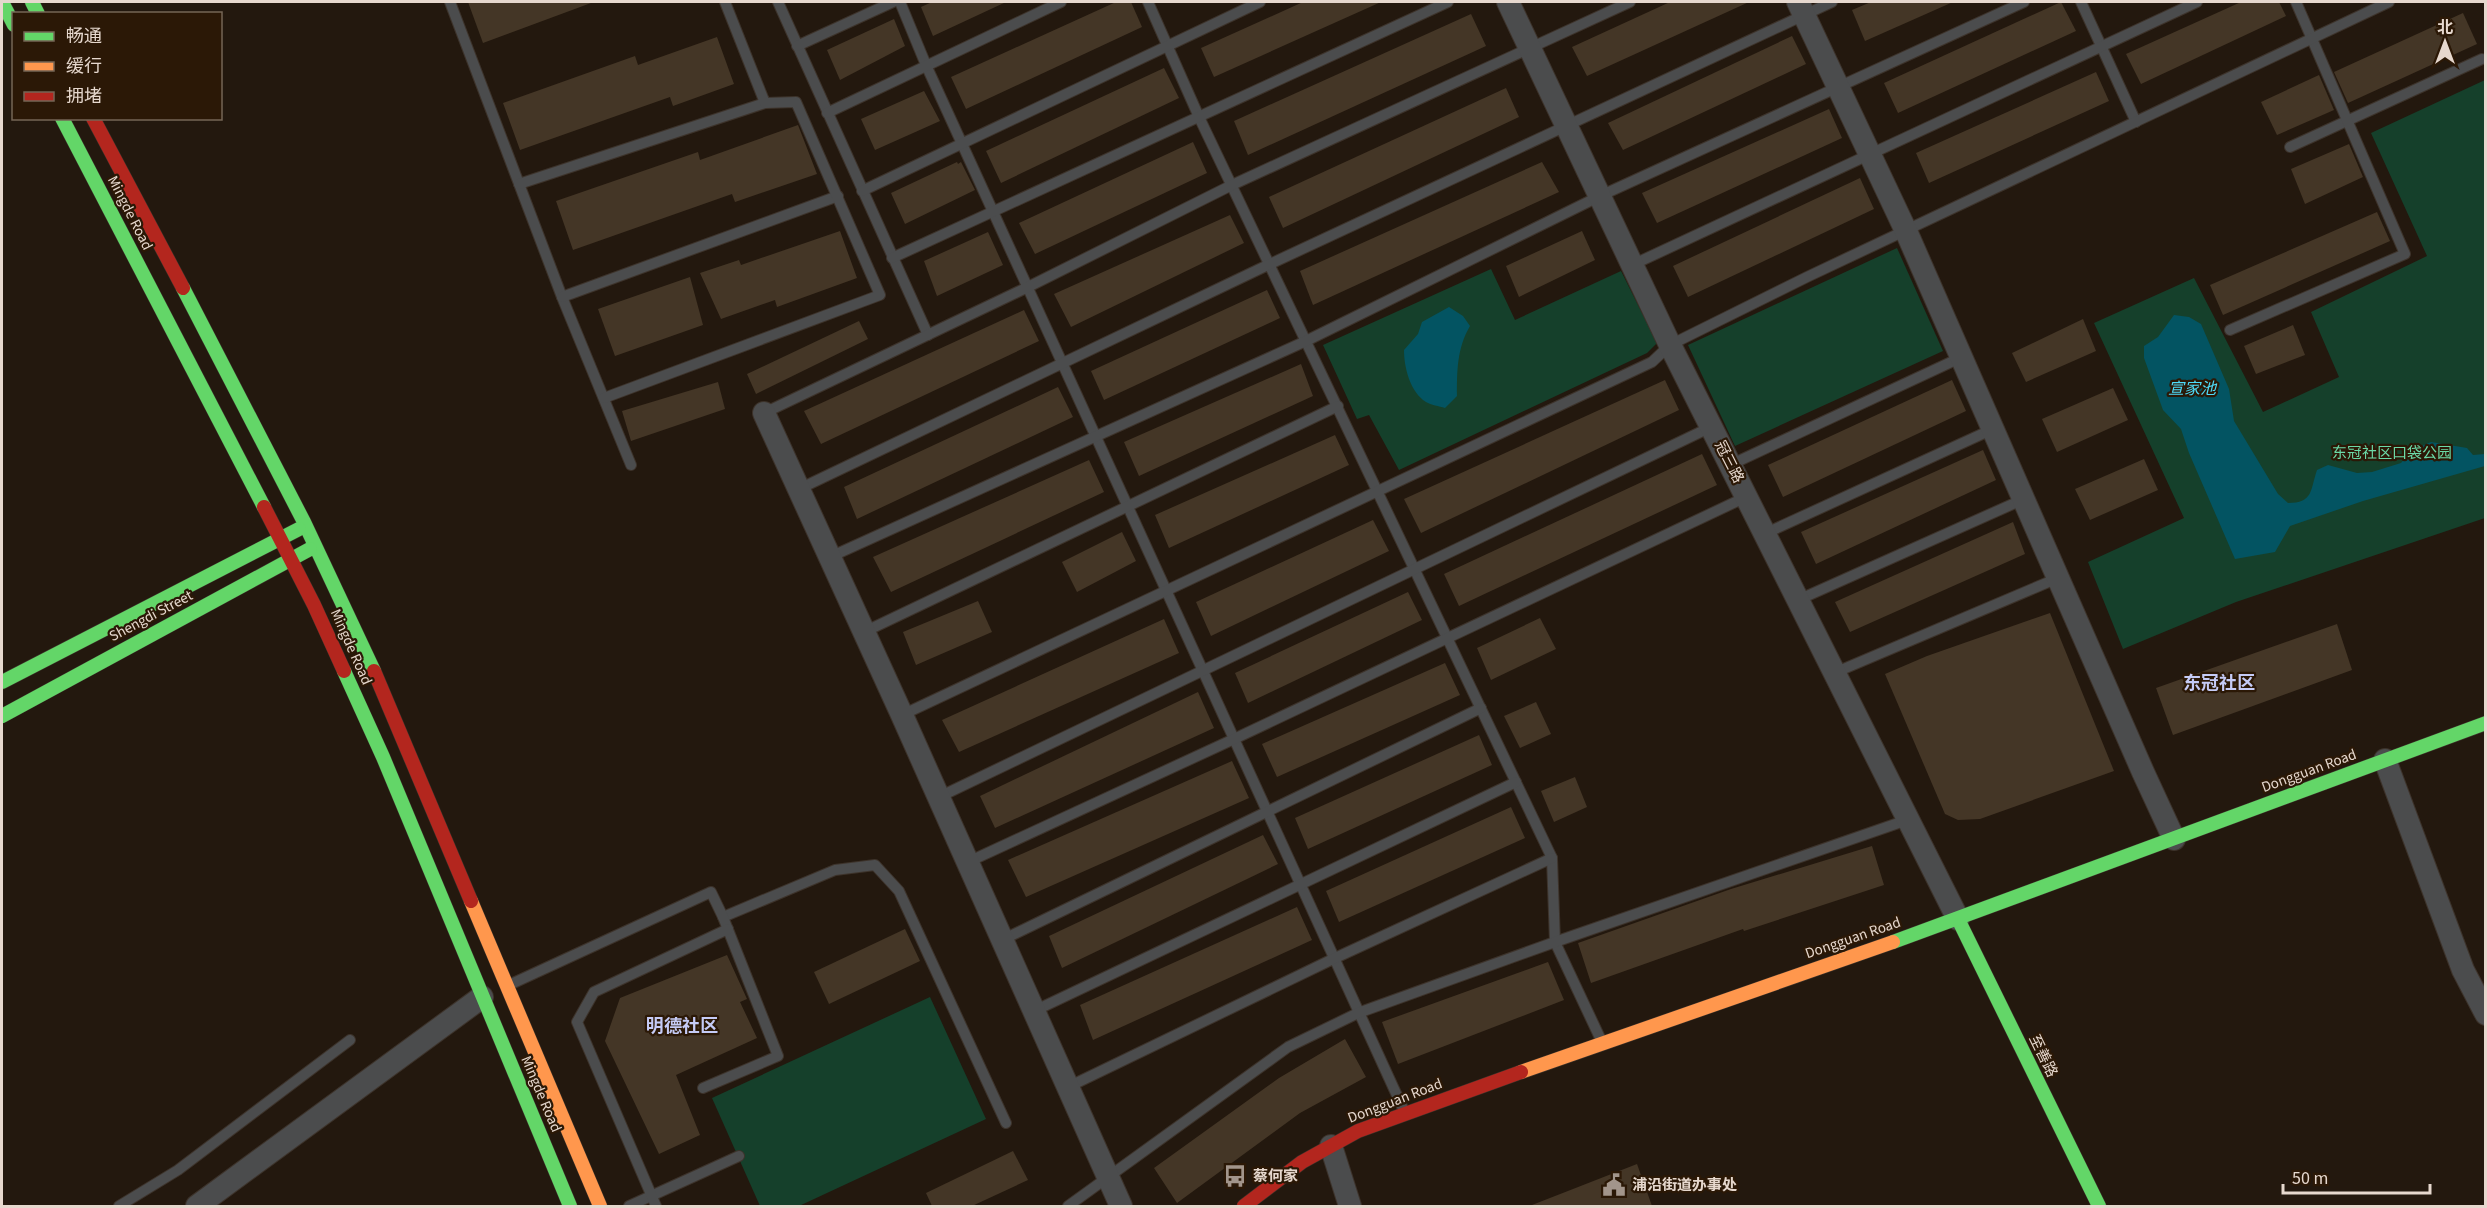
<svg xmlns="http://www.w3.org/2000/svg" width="2487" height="1208" viewBox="0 0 2487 1208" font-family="'Source Sans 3','Noto Sans SC',sans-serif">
  <rect width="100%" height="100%" fill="#23180e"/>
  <g fill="#15402b">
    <path d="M2485 80V518L2236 602 2123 649 2088 562 2184 518 2094 323 2194 278 2263 412 2339 377 2311 312 2427 256 2371 133Z"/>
    <path d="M1897 248 1943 351 1735 446 1688 345Z"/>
    <path d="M1491 269 1515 320 1621 271 1657 343 1647 353 1399 470 1369 415 1357 419 1323 345Z"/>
    <path d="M930 997 986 1119 799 1206H760L712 1098Z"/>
  </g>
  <g fill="#035462">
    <path d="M1449 307 1463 316 1470 326C1457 348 1457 371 1457 396L1445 408C1439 406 1431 405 1426 402 1410 392 1404 367 1404 350L1418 334 1422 322Z"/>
    <path d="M2174 315 2189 317 2201 324 2229 389 2234 421 2278 494 2288 503C2313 503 2310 491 2317 470L2328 465 2357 473 2372 472 2401 463 2412 450 2431 442 2467 448 2473 455 2485 454V466L2363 501 2290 526 2275 552 2235 559 2189 453 2181 429 2163 410 2144 358V346L2158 337Z"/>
  </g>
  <g fill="#443626">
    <path d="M468 2H590L591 3 483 43Z"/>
    <path d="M932 2H1006L933 36 921 7Z"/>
    <path d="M1116 2H1131L1142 27 966 109 951 77Z"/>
    <path d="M1303 2H1381L1214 77 1201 48Z"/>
    <path d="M1670 2H1749L1587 76 1572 47Z"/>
    <path d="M1871 2H1953L1865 41 1852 10Z"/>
    <path d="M2061 2 2076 31 1898 113 1884 83Z"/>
    <path d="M2241 2H2279L2286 16 2141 84 2126 54Z"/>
    <path d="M2463 13 2477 44 2348 103 2334 72Z"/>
    <path d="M1471 14 1486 46 1248 155 1234 121Z"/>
    <path d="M894 19 905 46 840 80 827 50Z"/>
    <path d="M1792 36 1806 64 1623 150 1608 123Z"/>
    <path d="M717 37 734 84 673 106 670 97 520 150 503 103 635 56 638 65Z"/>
    <path d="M1164 68 1179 98 1001 183 986 151Z"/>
    <path d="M2096 72 2109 101 1929 183 1916 153Z"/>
    <path d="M2319 75 2334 110 2277 135 2261 102Z"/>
    <path d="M1506 88 1519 117 1283 228 1269 197Z"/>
    <path d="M924 91 940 121 875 150 861 119Z"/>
    <path d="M1829 109 1842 138 1657 223 1642 193Z"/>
    <path d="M798 125 817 174 735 202 732 194 573 250 556 201 698 152 700 160Z"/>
    <path d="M1193 142 1207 173 1035 254 1019 223Z"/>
    <path d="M2349 144 2363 177 2305 204 2291 169Z"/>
    <path d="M957 162 958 164 961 162 975 190 905 224 891 193Z"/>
    <path d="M1542 162 1559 192 1313 305 1300 271Z"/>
    <path d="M1860 178 1874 209 1688 297 1673 266Z"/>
    <path d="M2377 212 2390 241 2223 315 2210 285Z"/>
    <path d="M1230 215 1244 243 1071 327 1054 294Z"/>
    <path d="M840 231 857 278 777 307 775 300 721 319 700 273 739 260 741 265Z"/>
    <path d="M1582 231 1595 260 1519 297 1506 266Z"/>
    <path d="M988 232 1003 265 937 296 924 261Z"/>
    <path d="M690 277 703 325 615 356 598 309Z"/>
    <path d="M1267 290 1280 318 1104 400 1091 371Z"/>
    <path d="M1024 310 1039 341 821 444 804 411Z"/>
    <path d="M2083 319 2096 351 2026 382 2012 353Z"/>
    <path d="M859 321 868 339 756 394 747 374Z"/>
    <path d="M2293 325 2305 355 2256 374 2244 346Z"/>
    <path d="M1301 364 1313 396 1139 476 1124 442Z"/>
    <path d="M1665 380 1679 410 1421 533 1404 499Z"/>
    <path d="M1952 380 1966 411 1783 497 1768 465Z"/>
    <path d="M718 382 725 409 631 441 622 411Z"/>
    <path d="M1058 387 1073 417 857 519 844 487Z"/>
    <path d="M2113 388 2128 420 2057 452 2042 419Z"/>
    <path d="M1335 435 1349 465 1169 548 1155 515Z"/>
    <path d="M1983 450 1996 480 1816 564 1801 532Z"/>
    <path d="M1702 454 1717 485 1459 606 1444 574Z"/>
    <path d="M2144 459 2158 490 2090 520 2075 489Z"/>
    <path d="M1089 460 1104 492 891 592 873 557Z"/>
    <path d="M1373 520 1389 551 1211 636 1196 602Z"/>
    <path d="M2013 522 2025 554 1850 632 1835 602Z"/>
    <path d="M1122 532 1136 561 1077 592 1062 562Z"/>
    <path d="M1408 592 1422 620 1248 703 1235 673Z"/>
    <path d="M978 601 992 632 916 665 903 632Z"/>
    <path d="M2050 613 2114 771 1980 819 1958 820 1945 814 1885 674 1927 656Z"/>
    <path d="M1540 618 1556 649 1491 680 1477 648Z"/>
    <path d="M1164 619 1179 653 959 752 942 720Z"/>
    <path d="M2337 624 2352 670 2173 735 2156 688Z"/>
    <path d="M1445 663 1460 695 1277 777 1262 744Z"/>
    <path d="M1198 692 1214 728 995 828 980 796Z"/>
    <path d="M1536 702 1551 734 1520 748 1504 716Z"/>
    <path d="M1479 735 1492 765 1308 849 1295 818Z"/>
    <path d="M1232 761 1249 798 1026 897 1008 860Z"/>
    <path d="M1575 777 1587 807 1554 822 1541 791Z"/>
    <path d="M1511 807 1525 838 1339 922 1326 891Z"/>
    <path d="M1263 835 1278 864 1062 968 1049 936Z"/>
    <path d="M1872 846 1884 885 1744 931 1743 929 1591 983 1578 943 1731 889Z"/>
    <path d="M1297 907 1312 940 1093 1040 1080 1005Z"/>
    <path d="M905 929 920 961 829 1004 814 972Z"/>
    <path d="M727 955 747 999 740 1002 757 1038 676 1075 700 1135 659 1154 605 1041 620 998Z"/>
    <path d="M1548 962 1564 1000 1398 1064 1382 1022Z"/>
    <path d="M1345 1039 1366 1077 1300 1113 1177 1203 1154 1168 1279 1078Z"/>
    <path d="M1013 1151 1028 1180 972 1206H932L926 1193Z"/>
    <path d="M1637 1164 1652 1206H1532V1205Z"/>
  </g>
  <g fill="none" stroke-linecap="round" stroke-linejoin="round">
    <g stroke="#3d332b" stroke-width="12">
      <g id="lane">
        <path d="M450 2 562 297 631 465"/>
        <path d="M778 2 928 335"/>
        <path d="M900 2 926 65 1405 1113"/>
        <path d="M1148 2 1199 117 1552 858 1555 942 1601 1040"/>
        <path d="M2081 2 2136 122"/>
        <path d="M797 46 893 2"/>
        <path d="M827 113 1061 2"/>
        <path d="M2290 147 2482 59"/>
        <path d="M519 184 765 103"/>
        <path d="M862 191 1260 2"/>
        <path d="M892 258 1448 2"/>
        <path d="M1632 265 2197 2"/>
        <path d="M562 297 838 196"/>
        <path d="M2230 330 2405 254 2296 2"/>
        <path d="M604 398 880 295 796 102 765 103 725 2"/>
        <path d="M764 413 1028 287 1232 185 1630 2"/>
        <path d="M1730 465 1962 357"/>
        <path d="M799 489 1270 264 1832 2"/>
        <path d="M1764 534 1993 429"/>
        <path d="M830 557 1306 341 1600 196 2024 2"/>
        <path d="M1798 600 2024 499"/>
        <path d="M864 632 1338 406"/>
        <path d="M1834 673 2058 578"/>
        <path d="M902 715 1652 362 1670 345 1807 277 2389 2"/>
        <path d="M939 797 1711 427"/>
        <path d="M968 862 1234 739 1746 497"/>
        <path d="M723 917 835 870 875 865 899 891 1006 1123"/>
        <path d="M1002 940 1481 708"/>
        <path d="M509 985 711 892 723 917 778 1056 703 1088"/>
        <path d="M1034 1011 1516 782"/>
        <path d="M1068 1087 1333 959 1552 858"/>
        <path d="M119 1206 178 1170 350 1040"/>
        <path d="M629 1206 739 1156"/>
        <path d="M656 1206 577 1022 594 992 728 929"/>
        <path d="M1068 1206 1288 1047 1358 1013 1555 942 1907 820"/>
      </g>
    </g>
    <g stroke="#3d332b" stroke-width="24">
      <g id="street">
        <path d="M1508 2 1670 345 1958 919"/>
        <path d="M1798 2 1906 231 2143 772 2174 839"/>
        <path d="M764 413 902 715 1121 1206"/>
        <path d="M2385 760 2463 970 2486 1014"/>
        <path d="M1331 1146 1350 1206"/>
        <path d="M197 1206 482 997"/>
      </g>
    </g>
    <g stroke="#3d332b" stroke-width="15">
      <g id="fast">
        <path d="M2 2 14 25"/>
        <path d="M32 2 38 14"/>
        <path d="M62 118 264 507"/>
        <path d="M183 288 304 522 374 671"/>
        <path d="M344 671 383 757 570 1206"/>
        <path d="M2 682 299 529"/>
        <path d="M2 716 310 549"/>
        <path d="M1958 919 2099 1206"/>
        <path d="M1893 942 2486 723"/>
      </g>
    </g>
    <g stroke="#3d332b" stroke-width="15">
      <g id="slow">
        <path d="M471 901 600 1206"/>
        <path d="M1521 1072 1893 942"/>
      </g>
    </g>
    <g stroke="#3d332b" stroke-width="15">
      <g id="jam">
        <path d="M93 118 183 288"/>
        <path d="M264 507 314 605 344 671"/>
        <path d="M374 671 471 901"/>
        <path d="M1244 1206 1302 1162 1358 1131 1521 1072"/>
      </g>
    </g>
    <use href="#lane" stroke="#4b4c4d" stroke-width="10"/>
    <use href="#street" stroke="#4b4c4d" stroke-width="22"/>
    <use href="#fast" stroke="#63d668" stroke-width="14"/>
    <use href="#slow" stroke="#ff974d" stroke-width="14"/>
    <use href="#jam" stroke="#b3261e" stroke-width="14"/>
  </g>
  <defs>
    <g id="bus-bare" transform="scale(1.8)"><path d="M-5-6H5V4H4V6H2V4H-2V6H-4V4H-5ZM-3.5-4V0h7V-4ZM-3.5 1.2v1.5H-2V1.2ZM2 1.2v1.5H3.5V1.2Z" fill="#a2958b" stroke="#2b1806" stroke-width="2.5" paint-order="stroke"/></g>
    <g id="civic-bare" transform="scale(1.8)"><path d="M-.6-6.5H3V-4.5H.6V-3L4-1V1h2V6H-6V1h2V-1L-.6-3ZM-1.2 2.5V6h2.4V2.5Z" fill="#a2958b" stroke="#2b1806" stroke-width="2.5" paint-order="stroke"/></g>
  </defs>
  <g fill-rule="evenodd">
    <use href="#bus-bare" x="1235" y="1176"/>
    <use href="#civic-bare" x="1614" y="1185"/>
  </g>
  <g text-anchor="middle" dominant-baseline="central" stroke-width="4.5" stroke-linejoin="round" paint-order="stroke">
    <g font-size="15" fill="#e6d8ce" stroke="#2b1806">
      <text transform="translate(130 213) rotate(63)">Mingde Road</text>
      <text transform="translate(1729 462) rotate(63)">冠三路</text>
      <text transform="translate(151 616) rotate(-28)">Shengdi Street</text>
      <text transform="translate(351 647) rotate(66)">Mingde Road</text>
      <text transform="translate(2309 771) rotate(-20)">Dongguan Road</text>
      <text transform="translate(1853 938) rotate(-19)">Dongguan Road</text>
      <text transform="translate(2043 1056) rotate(64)">至善路</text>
      <text transform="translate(541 1094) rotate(67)">Mingde Road</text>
      <text transform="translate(1395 1101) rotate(-21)">Dongguan Road</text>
    </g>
    <g font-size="15" fill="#6bd9a7" stroke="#2b1806">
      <text x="2392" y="453">东冠社区口袋公园</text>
    </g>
    <g font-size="15" font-weight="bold" fill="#e6d8ce" stroke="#2b1806" text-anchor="start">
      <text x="1253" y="1176">蔡何家</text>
      <text x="1632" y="1185">浦沿街道办事处</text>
    </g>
    <g font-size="16" font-style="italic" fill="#4edcfa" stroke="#2b1806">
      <text x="2192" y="389">宣家池</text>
    </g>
    <g font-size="18" font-weight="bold" fill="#c5cbf6" stroke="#2b1806">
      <text x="2219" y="683">东冠社区</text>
      <text x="682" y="1026">明德社区</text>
    </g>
  </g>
  <rect width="2487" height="1208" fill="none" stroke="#e6d8ce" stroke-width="6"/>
  <rect x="12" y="12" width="210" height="108" fill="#2b1806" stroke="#766556" stroke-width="1.5"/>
  <rect x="24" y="32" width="30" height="9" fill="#63d668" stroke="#766556" stroke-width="1.5"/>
  <text x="66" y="42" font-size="18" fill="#e6d8ce">畅通</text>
  <rect x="24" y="62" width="30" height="9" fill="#ff974d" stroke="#766556" stroke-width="1.5"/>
  <text x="66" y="72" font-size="18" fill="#e6d8ce">缓行</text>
  <rect x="24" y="92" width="30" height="9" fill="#b3261e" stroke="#766556" stroke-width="1.5"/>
  <text x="66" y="102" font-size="18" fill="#e6d8ce">拥堵</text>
  <g transform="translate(2445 42)" stroke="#2b1806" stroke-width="4.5" paint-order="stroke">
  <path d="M0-4.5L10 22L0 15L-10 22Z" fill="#e6d8ce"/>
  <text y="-9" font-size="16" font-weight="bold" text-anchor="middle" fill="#e6d8ce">北</text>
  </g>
  <path d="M2283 1184v9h147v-9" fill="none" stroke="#e6d8ce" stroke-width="3"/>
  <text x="2292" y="1184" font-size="18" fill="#e6d8ce" stroke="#2b1806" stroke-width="4.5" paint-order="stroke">50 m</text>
</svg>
